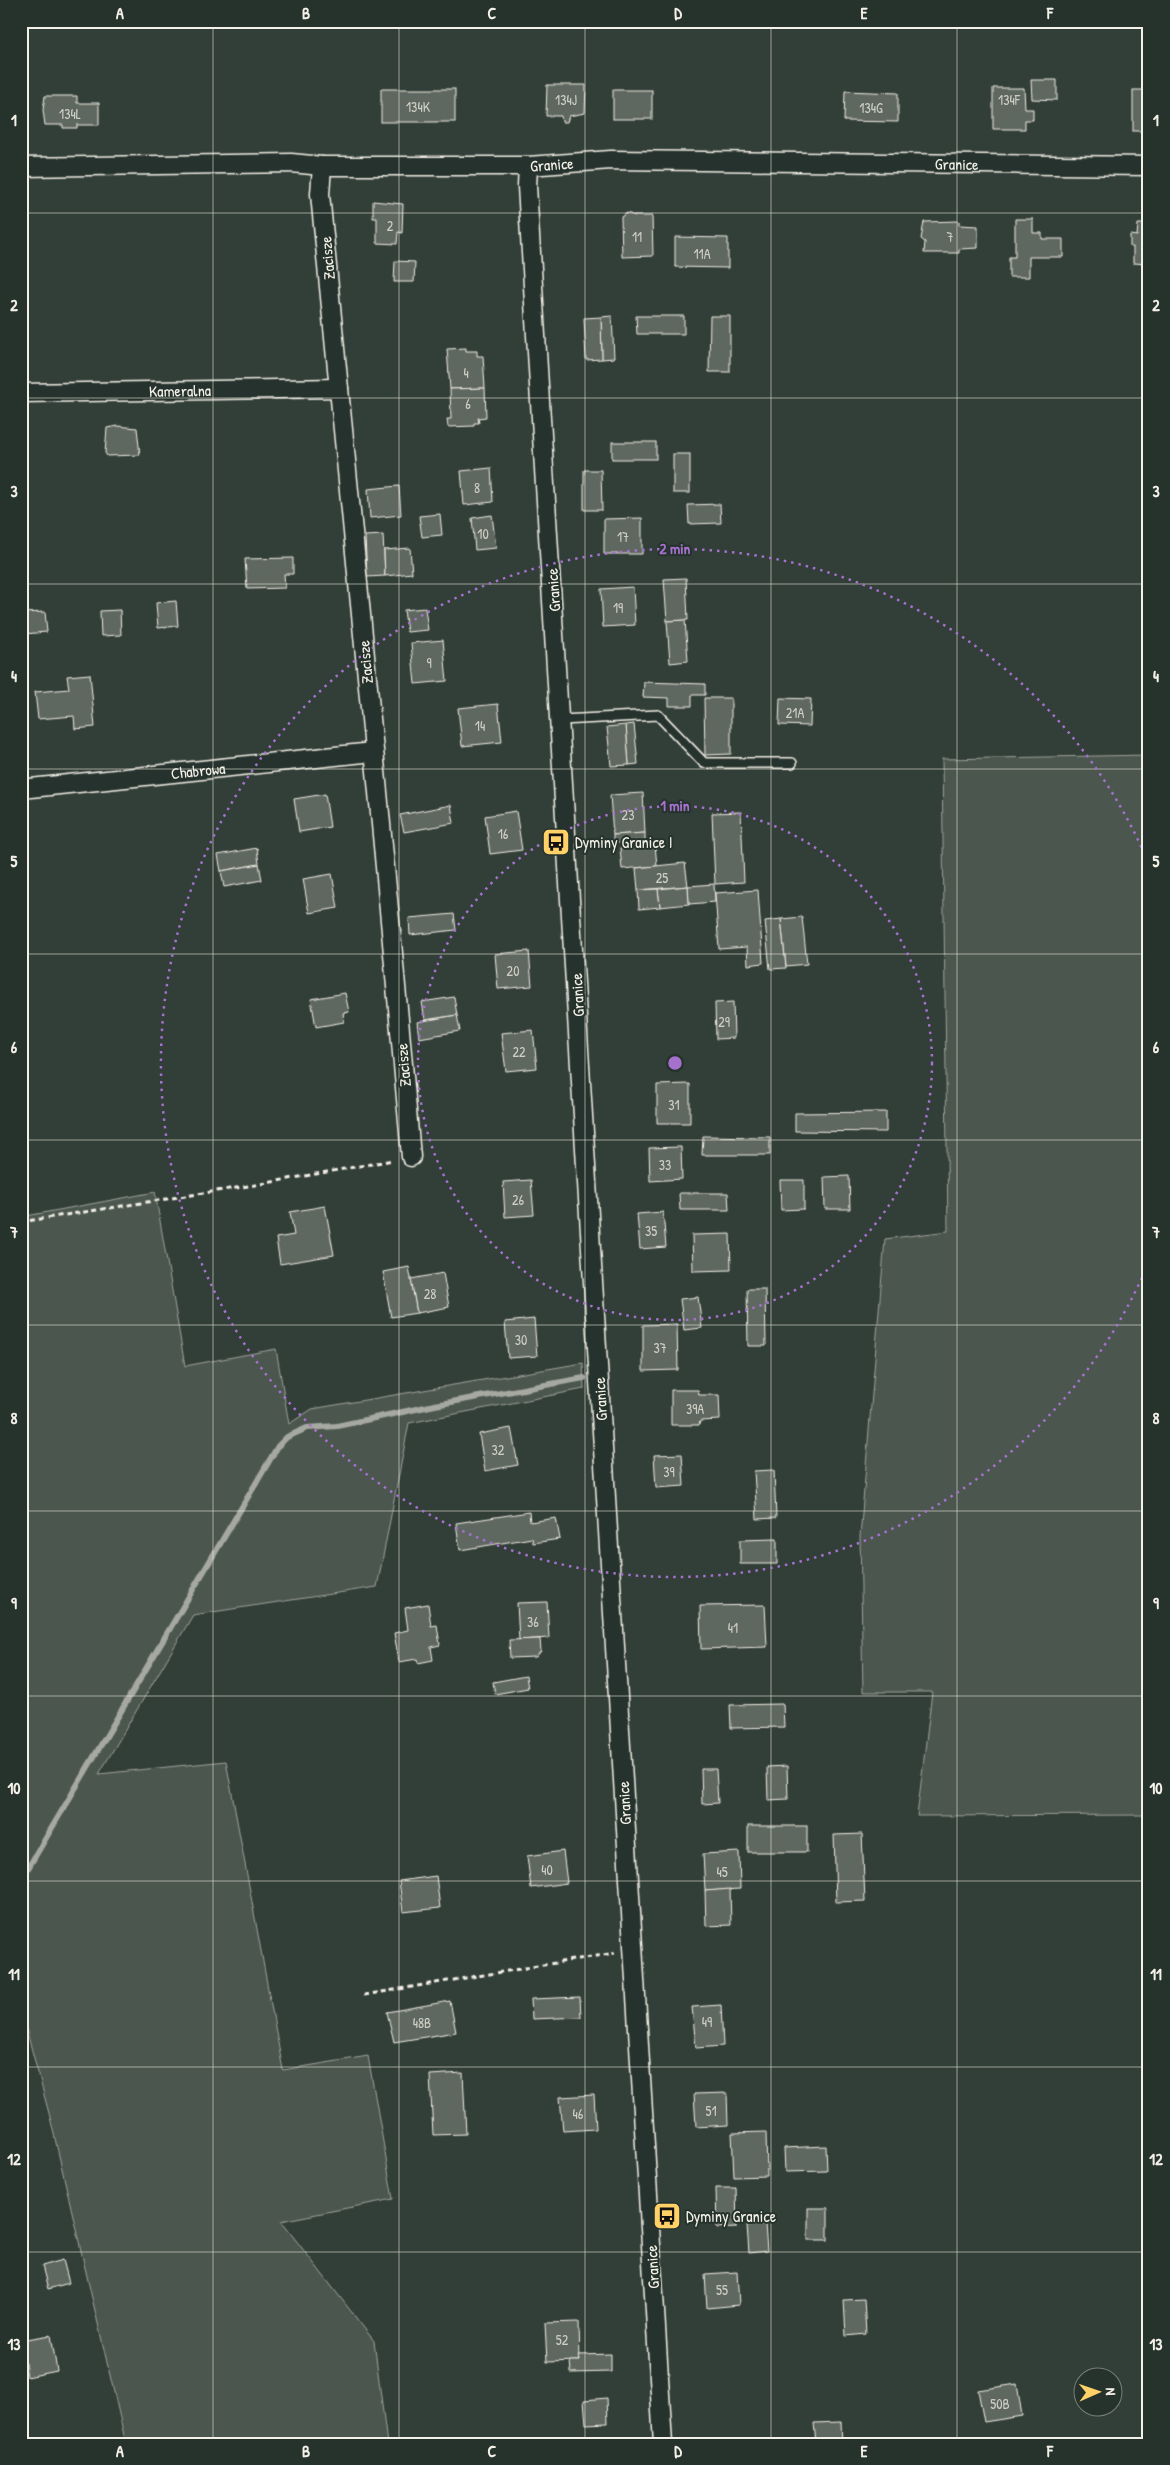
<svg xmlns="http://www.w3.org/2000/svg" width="1170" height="2465" viewBox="0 0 1170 2465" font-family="'Patrick Hand',sans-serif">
  <rect width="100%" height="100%" fill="#323e38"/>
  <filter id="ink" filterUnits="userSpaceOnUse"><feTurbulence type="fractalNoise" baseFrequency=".02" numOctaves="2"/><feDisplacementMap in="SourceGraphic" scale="10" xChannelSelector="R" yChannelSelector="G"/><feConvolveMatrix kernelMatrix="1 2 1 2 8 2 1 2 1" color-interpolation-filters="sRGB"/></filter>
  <g filter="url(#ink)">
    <g fill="#4c564f" stroke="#a0a49c">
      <path d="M1149 755V1815L917 1816 932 1692H863L860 1537 885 1239 948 1231 942 759Z"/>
      <path d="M155 1192 185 1366 276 1349 289 1424 312 1409 583 1363 584 1389 409 1423 377 1587 193 1615 99 1774 226 1761 283 2070 368 2056 393 2199 281 2221 374 2341 387 2444H126L50 2117 21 2010V1217Z"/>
    </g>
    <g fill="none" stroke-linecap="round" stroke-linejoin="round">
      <path stroke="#a6a9a1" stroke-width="6" d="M21 1880 278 1446 287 1437 307 1428 337 1426 435 1405 584 1378"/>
    </g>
    <g fill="#5f6861" stroke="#f4f1e8">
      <path d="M1031 80H1057V100L1032 99Z"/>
      <path d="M547 85H586L585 113 569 116 567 122H562L561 116H546Z"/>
      <path d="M993 88H1024L1025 109H1033V120H1025V129H993Z"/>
      <rect x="381" y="89" width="74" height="33"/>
      <rect x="613" y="90" width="39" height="29"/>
      <rect x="1133" y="90" width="16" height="41"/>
      <path d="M845 91 898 93V122L844 121Z"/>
      <path d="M45 96H77V103H99V125H77V128H63V125H45L43 110Z"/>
      <path d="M373 201 403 204 402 233 398 232 397 244 377 243V218H373Z"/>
      <path d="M627 213 635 216H652L653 256 622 257 621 217Z"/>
      <path d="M1015 219H1033V233H1042V239H1063V257H1029V277H1009V257H1015Z"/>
      <path d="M959 221V225L978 226V248L959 249V253H924L925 242 921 239 924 222Z"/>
      <path d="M1138 224H1149V270V264L1133 263V247H1130V235L1137 236Z"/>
      <path d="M675 237 728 238V268L675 267Z"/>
      <path d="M395 261 415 262 414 282H394Z"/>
      <path d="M612 316 614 358 602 359 601 317Z"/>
      <path d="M636 316H684V334H637Z"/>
      <path d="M710 316H730V372H709Z"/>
      <path d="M601 317 602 359 586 360 584 318Z"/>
      <path d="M466 348V351H477V356H483L485 388 450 389 447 349Z"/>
      <path d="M485 388 486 417 478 418 479 423H474V426L448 427 447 419H451L450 389Z"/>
      <path d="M118 426 137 428 140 455 107 456 105 453 107 428Z"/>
      <rect x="612" y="442" width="44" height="17"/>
      <rect x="673" y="454" width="17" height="39"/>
      <path d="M491 468 493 502 464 505 461 471Z"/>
      <path d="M584 470H601L602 510H584Z"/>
      <path d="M399 486 401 515 370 518 368 489Z"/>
      <path d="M720 504 721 523 689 524 688 505Z"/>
      <path d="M440 514 442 535 422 537 419 516Z"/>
      <path d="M492 515 496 548 475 550 472 518Z"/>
      <path d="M642 518V554H604V519Z"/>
      <path d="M383 535 385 576 367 577 365 536Z"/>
      <path d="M410 548 412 573 385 576 384 550Z"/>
      <path d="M293 558V574H284L285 588 247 589 245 559Z"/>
      <path d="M686 578 688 620 667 621 664 579Z"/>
      <path d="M633 587 635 625 603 627 601 589Z"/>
      <path d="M176 601 178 626 158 628 156 603Z"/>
      <path d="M425 608 428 630 407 632 404 610Z"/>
      <path d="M120 610 121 635 101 636 100 611Z"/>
      <path d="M45 612 47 632 24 634 23 613Z"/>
      <path d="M685 620 688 661 670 663 667 621Z"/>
      <path d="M443 640 447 681 415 684 411 643Z"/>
      <path d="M90 674 95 727 75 729 74 716 38 719 35 692 69 689 67 676Z"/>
      <path d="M644 682 705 684V695H692V706H669V698L643 697Z"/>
      <path d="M704 698H731V754L705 755Z"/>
      <path d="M780 698 811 699 810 726 779 725Z"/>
      <path d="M498 704 502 742 462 746 458 708Z"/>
      <path d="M634 724 638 764 629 765 626 725Z"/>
      <path d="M626 725 629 765 611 766 607 727Z"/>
      <path d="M643 793 645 833 613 835 610 795Z"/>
      <path d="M325 794 330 827 299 832 294 799Z"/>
      <path d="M451 805 454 823 404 832 400 815Z"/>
      <path d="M516 811 522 850 490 854 485 816Z"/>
      <path d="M741 812 744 882 715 884 712 813Z"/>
      <path d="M645 833V842L613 843V835Z"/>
      <path d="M655 845 657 866 622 869 620 848Z"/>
      <path d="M257 848 259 864 221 871 218 855Z"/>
      <path d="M685 863 688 886 638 890 636 868Z"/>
      <path d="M259 864 262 880 224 887 221 871Z"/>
      <path d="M332 874 338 908 309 913 303 879Z"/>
      <path d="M714 884 715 902 689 904 688 886Z"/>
      <path d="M688 886 689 904 660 907 658 889Z"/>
      <path d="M658 889 660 907 639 909 638 890Z"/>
      <path d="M758 890 763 963 748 965 747 947 719 949 715 893Z"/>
      <path d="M454 914 456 930 410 935 409 918Z"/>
      <path d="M802 917 807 964 786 966 781 919Z"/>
      <path d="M781 919 786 968 770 969 765 921Z"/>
      <path d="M529 951 532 986 498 989 495 954Z"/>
      <path d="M345 993 349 1012 343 1013 344 1022 316 1027 311 999Z"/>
      <path d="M454 997 457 1015 425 1020 422 1002Z"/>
      <path d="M733 1002 734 1038 716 1039 715 1003Z"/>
      <path d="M457 1015 460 1031 419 1038 417 1022Z"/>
      <path d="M533 1030 537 1068 506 1071 501 1033Z"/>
      <path d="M690 1084V1123H657V1085Z"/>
      <path d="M886 1112V1132L795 1131V1113Z"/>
      <path d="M703 1136 770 1137V1155H702Z"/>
      <path d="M681 1147 682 1179 650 1181 649 1148Z"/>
      <path d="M849 1176 850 1209H825L824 1177Z"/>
      <path d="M531 1180 534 1215 505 1217 503 1182Z"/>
      <path d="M780 1180H804V1209L781 1210Z"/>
      <path d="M679 1193H728L729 1210H680Z"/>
      <path d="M325 1206 334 1255 280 1264 276 1238 294 1235 290 1212Z"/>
      <path d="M663 1212 666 1247 640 1249 637 1214Z"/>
      <path d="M730 1234 731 1270 693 1271 692 1235Z"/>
      <path d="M409 1267 417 1313 391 1317 383 1272Z"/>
      <path d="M443 1273 449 1307 417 1313 411 1279Z"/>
      <path d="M747 1289H765L766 1346H748Z"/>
      <path d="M698 1297 702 1328 684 1330 680 1299Z"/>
      <path d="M534 1319 537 1356 508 1358 505 1322Z"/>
      <path d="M677 1324 678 1370 643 1371V1325Z"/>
      <path d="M671 1390H698L699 1395H719L720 1420 700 1421 699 1425H671Z"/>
      <path d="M511 1428 518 1465 485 1471 479 1434Z"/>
      <path d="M682 1454 684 1486 656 1488 654 1455Z"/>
      <path d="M774 1470 776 1518 757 1519 754 1471Z"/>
      <path d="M529 1512 530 1522 556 1518 560 1539 533 1543 532 1538 460 1550 456 1523Z"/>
      <path d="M777 1539V1564H740V1540Z"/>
      <path d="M547 1602 549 1638 519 1640 517 1603Z"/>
      <path d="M428 1604 431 1626 437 1625 440 1645 431 1647 433 1660 418 1663 417 1659 399 1662 394 1633 408 1630 405 1608Z"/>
      <path d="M765 1605 767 1647 701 1649 700 1606Z"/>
      <path d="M540 1639 541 1651 536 1657 510 1658 509 1640Z"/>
      <path d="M526 1676 528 1688 495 1694 493 1682Z"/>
      <path d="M783 1704 784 1727 731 1728 730 1705Z"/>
      <path d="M787 1766 788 1799 768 1800 767 1767Z"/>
      <path d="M701 1769H716L718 1803 702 1804Z"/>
      <rect x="748" y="1826" width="59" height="26"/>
      <path d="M862 1834 865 1901 836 1902 834 1835Z"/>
      <path d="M563 1851 567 1883 531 1888 527 1856Z"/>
      <path d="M739 1852 740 1889 705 1891 703 1854Z"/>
      <path d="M436 1876 440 1908 403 1912 399 1881Z"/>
      <path d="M730 1889 731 1925 706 1926 705 1891Z"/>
      <path d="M580 1997 581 2017 532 2019 531 1999Z"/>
      <path d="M450 2001 456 2032 394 2042 387 2012Z"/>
      <path d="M721 2005 723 2046 696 2048 692 2007Z"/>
      <path d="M463 2073 466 2134 433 2135 430 2075Z"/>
      <path d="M727 2093 728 2125 696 2127 694 2094Z"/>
      <path d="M594 2095 596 2129 563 2131 560 2097Z"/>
      <path d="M766 2132 767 2176 734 2177 732 2133Z"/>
      <path d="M826 2146 827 2171 785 2172 784 2148Z"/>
      <path d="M716 2188H736L737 2227 717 2228Z"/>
      <rect x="808" y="2208" width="20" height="32"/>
      <path d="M765 2224 767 2251 749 2253 747 2225Z"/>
      <path d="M63 2260 69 2283 48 2289 42 2266Z"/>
      <path d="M737 2272 739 2305 707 2308 705 2274Z"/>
      <path d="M864 2299 866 2334 846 2336 844 2300Z"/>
      <path d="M579 2322 580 2361 547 2362 545 2323Z"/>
      <path d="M51 2335 57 2371 27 2377 25 2362 21 2363V2340Z"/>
      <path d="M611 2354V2372L571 2373 570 2361H580L579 2355Z"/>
      <path d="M1017 2384 1022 2416 984 2422 978 2390Z"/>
      <path d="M607 2398 608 2423 586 2424 584 2400Z"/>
      <path d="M841 2422 842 2444H816L814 2423Z"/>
    </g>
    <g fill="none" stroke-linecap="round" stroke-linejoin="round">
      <g stroke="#f4f1e8" stroke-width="12">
        <path id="lane" d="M561 720 658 715 704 763H792"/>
      </g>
      <g stroke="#f4f1e8" stroke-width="21">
        <g id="street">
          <path d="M21 167 291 163 322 166"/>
          <path id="s1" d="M21 393 339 388"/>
          <path id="s2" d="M21 789 373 752"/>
          <path d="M411 1157C384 836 351 515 320 194L322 166H528"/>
          <path id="s3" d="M663 2444C618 1691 575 938 527 186L528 166 611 160 1149 166"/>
        </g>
      </g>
      <g stroke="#f4f1e8" stroke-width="3" stroke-dasharray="5 4" stroke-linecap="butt">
        <path d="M21 1222 261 1184 393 1160"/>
        <path d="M364 1995 615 1953"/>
      </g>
      <use href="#lane" stroke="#26332d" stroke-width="9"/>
      <use href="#street" stroke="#26332d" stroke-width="18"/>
    </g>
  </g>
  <path fill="none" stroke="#f4f1e8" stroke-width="1" stroke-opacity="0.55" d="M213 21V2444M399 21V2444M585 21V2444M771 21V2444M957 21V2444M21 213H1149M21 398H1149M21 584H1149M21 769H1149M21 954H1149M21 1140H1149M21 1325H1149M21 1511H1149M21 1696H1149M21 1881H1149M21 2067H1149M21 2252H1149"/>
  <g fill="none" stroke="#a571cd" stroke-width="2.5" stroke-dasharray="2.5 5">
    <circle cx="675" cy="1063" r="257"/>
    <path d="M1148 1264A514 514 0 1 1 1148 862"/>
  </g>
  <defs>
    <g id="bus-square" transform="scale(1.4375)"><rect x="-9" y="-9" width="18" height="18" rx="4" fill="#ffd166" stroke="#26332d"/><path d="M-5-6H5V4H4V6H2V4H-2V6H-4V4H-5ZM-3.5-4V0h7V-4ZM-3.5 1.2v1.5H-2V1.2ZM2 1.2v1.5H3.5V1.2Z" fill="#111"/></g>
  </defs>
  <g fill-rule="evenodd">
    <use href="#bus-square" x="556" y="842"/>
    <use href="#bus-square" x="667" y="2216"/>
  </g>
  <g text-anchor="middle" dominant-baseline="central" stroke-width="4" stroke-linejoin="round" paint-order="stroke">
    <g font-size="14" fill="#cfcfc6">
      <text x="566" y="99">134J</text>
      <text x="1009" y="99">134F</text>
      <text x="418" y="106">134K</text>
      <text x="871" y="107">134G</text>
      <text x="70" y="113">134L</text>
      <text x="390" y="225">2</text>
      <text x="637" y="236">11</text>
      <text x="950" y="236">7</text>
      <text x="702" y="253">11A</text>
      <text x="466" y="372">4</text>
      <text x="468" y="403">6</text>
      <text x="477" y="487">8</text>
      <text x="483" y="533">10</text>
      <text x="623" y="536">17</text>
      <text x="618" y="607">19</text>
      <text x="429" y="662">9</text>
      <text x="795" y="712">21A</text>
      <text x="480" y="725">14</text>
      <text x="628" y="814">23</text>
      <text x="503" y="833">16</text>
      <text x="662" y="877">25</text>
      <text x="513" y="970">20</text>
      <text x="724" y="1021">29</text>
      <text x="519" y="1051">22</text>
      <text x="674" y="1104">31</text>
      <text x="665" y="1164">33</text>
      <text x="518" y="1199">26</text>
      <text x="651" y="1230">35</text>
      <text x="430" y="1293">28</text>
      <text x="521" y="1339">30</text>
      <text x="660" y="1347">37</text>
      <text x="695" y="1408">39A</text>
      <text x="498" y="1449">32</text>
      <text x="669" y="1471">39</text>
      <text x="533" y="1621">36</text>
      <text x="733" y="1627">41</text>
      <text x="547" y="1869">40</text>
      <text x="722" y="1871">45</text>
      <text x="707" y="2021">49</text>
      <text x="422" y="2022">48B</text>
      <text x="711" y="2110">51</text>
      <text x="578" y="2113">46</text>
      <text x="722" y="2289">55</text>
      <text x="562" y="2339">52</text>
      <text x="1000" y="2403">50B</text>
    </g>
    <g font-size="16" fill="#f4f1e8" stroke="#26332d">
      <text stroke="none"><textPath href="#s3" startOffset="2711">Granice</textPath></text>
      <text stroke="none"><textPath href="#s3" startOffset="2306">Granice</textPath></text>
      <text transform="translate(327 258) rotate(-95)">Zacisze</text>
      <text stroke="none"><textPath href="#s1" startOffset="159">Kameralna</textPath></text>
      <text transform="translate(553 590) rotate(-94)">Granice</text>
      <text transform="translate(365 662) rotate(-95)">Zacisze</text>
      <text stroke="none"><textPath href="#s2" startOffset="178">Chabrowa</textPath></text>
      <text transform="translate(577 995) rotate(-93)">Granice</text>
      <text transform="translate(403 1065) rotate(-95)">Zacisze</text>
      <text transform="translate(600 1399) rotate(-93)">Granice</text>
      <text transform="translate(624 1803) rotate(-93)">Granice</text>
      <text transform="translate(652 2267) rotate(-93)">Granice</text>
    </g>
    <g font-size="16" fill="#f4f1e8" stroke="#26332d" text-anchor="start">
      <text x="575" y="842">Dyminy Granice I</text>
      <text x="686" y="2216">Dyminy Granice</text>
    </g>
  </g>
  <circle cx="675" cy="1063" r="8" fill="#a571cd" stroke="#26332d" stroke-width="2.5"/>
  <g font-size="15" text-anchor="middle" font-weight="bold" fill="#a571cd" stroke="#26332d" stroke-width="4" stroke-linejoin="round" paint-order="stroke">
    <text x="675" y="554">2 min</text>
    <text x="675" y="811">1 min</text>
  </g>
  <rect width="1170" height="2465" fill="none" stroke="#26332d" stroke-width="55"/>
  <g transform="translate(1098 2392) rotate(88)"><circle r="24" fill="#26332d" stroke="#787f78"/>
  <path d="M0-4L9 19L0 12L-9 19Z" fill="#ffd166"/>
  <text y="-8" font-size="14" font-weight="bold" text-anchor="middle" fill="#f4f1e8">N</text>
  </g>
  <rect x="28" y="28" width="1114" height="2410" fill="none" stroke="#f4f1e8" stroke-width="2"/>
  <g font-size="16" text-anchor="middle" font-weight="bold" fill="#f4f1e8">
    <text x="120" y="19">A</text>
    <text x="306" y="19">B</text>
    <text x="492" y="19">C</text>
    <text x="678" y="19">D</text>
    <text x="864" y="19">E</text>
    <text x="1050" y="19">F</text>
    <text x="14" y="126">1</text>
    <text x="1156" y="126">1</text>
    <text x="14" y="311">2</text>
    <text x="1156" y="311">2</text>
    <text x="14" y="497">3</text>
    <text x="1156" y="497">3</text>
    <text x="14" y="682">4</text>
    <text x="1156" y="682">4</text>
    <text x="14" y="867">5</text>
    <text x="1156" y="867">5</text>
    <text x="14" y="1053">6</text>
    <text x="1156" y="1053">6</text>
    <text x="14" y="1238">7</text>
    <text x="1156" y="1238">7</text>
    <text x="14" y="1424">8</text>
    <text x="1156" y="1424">8</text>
    <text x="14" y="1609">9</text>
    <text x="1156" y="1609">9</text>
    <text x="14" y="1794">10</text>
    <text x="1156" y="1794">10</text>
    <text x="14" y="1980">11</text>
    <text x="1156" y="1980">11</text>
    <text x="14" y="2165">12</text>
    <text x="1156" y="2165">12</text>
    <text x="14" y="2350">13</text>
    <text x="1156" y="2350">13</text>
    <text x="120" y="2457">A</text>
    <text x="306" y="2457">B</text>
    <text x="492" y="2457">C</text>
    <text x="678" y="2457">D</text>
    <text x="864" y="2457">E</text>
    <text x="1050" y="2457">F</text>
  </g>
</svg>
